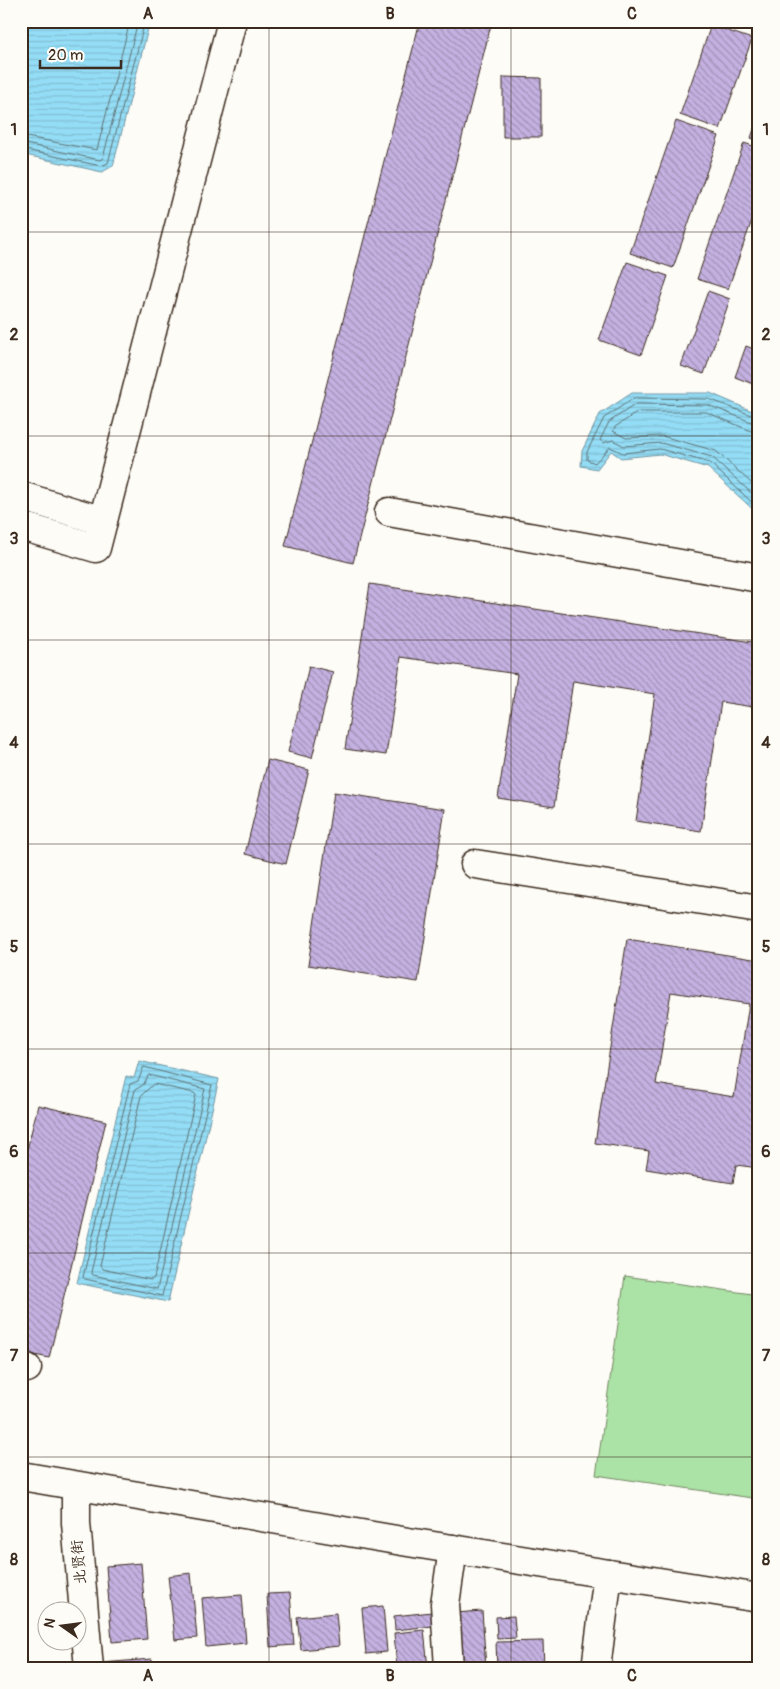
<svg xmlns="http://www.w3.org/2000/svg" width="780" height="1689" viewBox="0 0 780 1689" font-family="Pangolin,'LXGW WenKai TC',sans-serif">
  <defs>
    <pattern id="water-rules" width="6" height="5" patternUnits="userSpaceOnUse" patternTransform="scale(1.25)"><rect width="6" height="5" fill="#94ddf6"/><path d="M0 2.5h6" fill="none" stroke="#80bed2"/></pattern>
    <pattern id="building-back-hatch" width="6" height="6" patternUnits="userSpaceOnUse" patternTransform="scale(1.25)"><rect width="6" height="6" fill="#c4b1e1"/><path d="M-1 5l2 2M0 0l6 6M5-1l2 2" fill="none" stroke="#a090b6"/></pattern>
  </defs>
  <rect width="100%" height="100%" fill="#fdfcf7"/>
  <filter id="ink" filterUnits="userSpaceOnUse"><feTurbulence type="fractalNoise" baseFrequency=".02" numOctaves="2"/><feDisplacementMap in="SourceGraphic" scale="10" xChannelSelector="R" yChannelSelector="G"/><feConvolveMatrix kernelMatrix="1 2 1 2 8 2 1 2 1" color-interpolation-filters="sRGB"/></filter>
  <g filter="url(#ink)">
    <path fill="#abe2a5" stroke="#738662" d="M625 1276 759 1295V1499L596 1475Z"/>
    <g fill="url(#water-rules)" stroke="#7095a0">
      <path d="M21 21H150L113 166 102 172 21 154Z"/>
      <path d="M632 393H710L759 414V515L708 468 660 454 621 458 611 451 597 469 581 466 582 451 600 414Z"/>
      <path d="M139 1061 219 1079 168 1302 77 1283 126 1076 134 1078Z"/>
    </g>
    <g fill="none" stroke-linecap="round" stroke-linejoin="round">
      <g stroke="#5f7274" stroke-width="1">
        <path d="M21 136 97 150 130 21"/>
        <path d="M21 143 100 160 103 158 138 21"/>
        <path d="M21 149 101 166 108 163 145 21"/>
        <path d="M759 418 709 399 634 398 604 418 587 452V460L595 463 610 447 623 453 660 449 710 463 759 509"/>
        <path d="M759 425 708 405 636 404 609 422 600 440 603 443 613 440 624 446 661 443 712 457 759 500"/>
        <path d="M759 432 751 431 706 412H638L615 427 613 431 626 438 662 436 716 451 759 490"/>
        <path d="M144 1067 212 1085 162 1296 85 1279 83 1277 130 1084 138 1081Z"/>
        <path d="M149 1075 205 1089 157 1289 93 1275 91 1272 135 1090 143 1085Z"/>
        <path d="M154 1084 194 1093 196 1095 154 1278 151 1280 102 1269 100 1266 141 1096Z"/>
      </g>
    </g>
    <g fill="url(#building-back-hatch)" stroke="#3b2a1e" fill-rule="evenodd">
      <path d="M420 21H492L353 563 285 546Z"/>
      <path d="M711 25 752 39 720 129 680 115Z"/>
      <path d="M503 77 541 78V137H503Z"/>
      <path d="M759 114V141L751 138Z"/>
      <path d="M676 121 719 136 673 268 630 253Z"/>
      <path d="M744 143 759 148V200L728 289 697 279Z"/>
      <path d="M627 262 668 276 641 355 599 340Z"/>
      <path d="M708 291 730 299 704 374 681 366Z"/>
      <path d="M746 346 759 351 758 386 735 377Z"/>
      <path d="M370 584 759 643V708L721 702 701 831 636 821 655 694 573 681 554 807 498 798 517 674 401 657 386 755 345 749Z"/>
      <path d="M309 666 333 672 312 758 288 752Z"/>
      <path d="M268 760 309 770 286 864 245 854Z"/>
      <path d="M334 792 445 809 418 982 308 965Z"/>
      <path d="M627 939 759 960V1168L736 1165 733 1183 646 1169 649 1151 595 1143ZM671 992 749 1004 734 1097 656 1084Z"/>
      <path d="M38 1105 106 1121 49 1358 21 1352V1174Z"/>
      <path d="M141 1563 147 1639 112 1642 106 1566Z"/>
      <path d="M191 1573 197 1638 175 1640 168 1576Z"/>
      <path d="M290 1593 294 1645 270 1647 267 1594Z"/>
      <path d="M242 1595 246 1643 206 1647 202 1598Z"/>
      <path d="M383 1606 387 1652 366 1654 362 1608Z"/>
      <path d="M482 1611 486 1668H459L455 1613Z"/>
      <path d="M432 1612 433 1626 395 1630 394 1616Z"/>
      <path d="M336 1613 339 1646 301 1650 297 1617Z"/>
      <path d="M514 1616 516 1638 497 1639 496 1617Z"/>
      <path d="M424 1630 428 1668H397L394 1633Z"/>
      <path d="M543 1641 544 1668H497L496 1642Z"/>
      <path d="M152 1659 153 1668H101V1663Z"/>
    </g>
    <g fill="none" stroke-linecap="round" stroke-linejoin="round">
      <g stroke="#3b2a1e" stroke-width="31">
        <g id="minor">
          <path d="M21 496 103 521"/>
          <path d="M389 512 759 578"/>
          <path d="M21 526 96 548 232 21"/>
          <path d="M475 864 759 909"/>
          <path d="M21 1366 27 1368"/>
          <path d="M76 1486V1523L89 1668"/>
          <path d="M449 1668 445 1604 453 1549"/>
          <path d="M596 1668 608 1574"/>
        </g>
      </g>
      <g stroke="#3b2a1e" stroke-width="31">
        <path id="major" d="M21 1476 408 1542 759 1598"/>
      </g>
      <use href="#minor" stroke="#fdfcf7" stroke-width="28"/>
      <use href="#major" stroke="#fdfcf7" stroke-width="28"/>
    </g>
  </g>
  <path fill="none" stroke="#3b2a1e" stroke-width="1" stroke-opacity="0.55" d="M269 21V1668M511 21V1668M21 232H759M21 436H759M21 640H759M21 844H759M21 1049H759M21 1253H759M21 1457H759"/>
  <g text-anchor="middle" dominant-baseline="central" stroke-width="5" stroke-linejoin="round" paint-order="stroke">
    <g font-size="15" fill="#3b2a1e" stroke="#fdfcf7">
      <text transform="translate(79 1562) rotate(-95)">北贤街</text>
    </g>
  </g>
  <rect width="780" height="1689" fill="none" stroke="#fdfcf7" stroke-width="55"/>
  <g transform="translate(62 1626) rotate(284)"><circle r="24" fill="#fdfcf7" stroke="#afa8a0"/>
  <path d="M0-4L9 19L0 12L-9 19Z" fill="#3b2a1e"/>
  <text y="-8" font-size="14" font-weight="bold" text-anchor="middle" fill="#3b2a1e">N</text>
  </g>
  <path d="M40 60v8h81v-8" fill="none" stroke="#3b2a1e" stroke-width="2.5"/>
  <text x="48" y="60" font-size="15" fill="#3b2a1e" stroke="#fdfcf7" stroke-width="4" paint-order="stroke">20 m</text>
  <rect x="28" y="28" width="724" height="1634" fill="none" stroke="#3b2a1e" stroke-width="2"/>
  <g font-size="16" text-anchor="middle" font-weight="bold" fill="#3b2a1e">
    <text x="148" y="19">A</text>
    <text x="390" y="19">B</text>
    <text x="632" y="19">C</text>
    <text x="14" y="135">1</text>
    <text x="766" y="135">1</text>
    <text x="14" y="340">2</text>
    <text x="766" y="340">2</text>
    <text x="14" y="544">3</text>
    <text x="766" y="544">3</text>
    <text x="14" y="748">4</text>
    <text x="766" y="748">4</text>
    <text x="14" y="952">5</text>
    <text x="766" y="952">5</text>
    <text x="14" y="1157">6</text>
    <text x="766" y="1157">6</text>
    <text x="14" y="1361">7</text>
    <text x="766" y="1361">7</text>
    <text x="14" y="1565">8</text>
    <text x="766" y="1565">8</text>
    <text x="148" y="1681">A</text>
    <text x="390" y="1681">B</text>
    <text x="632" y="1681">C</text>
  </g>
</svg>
